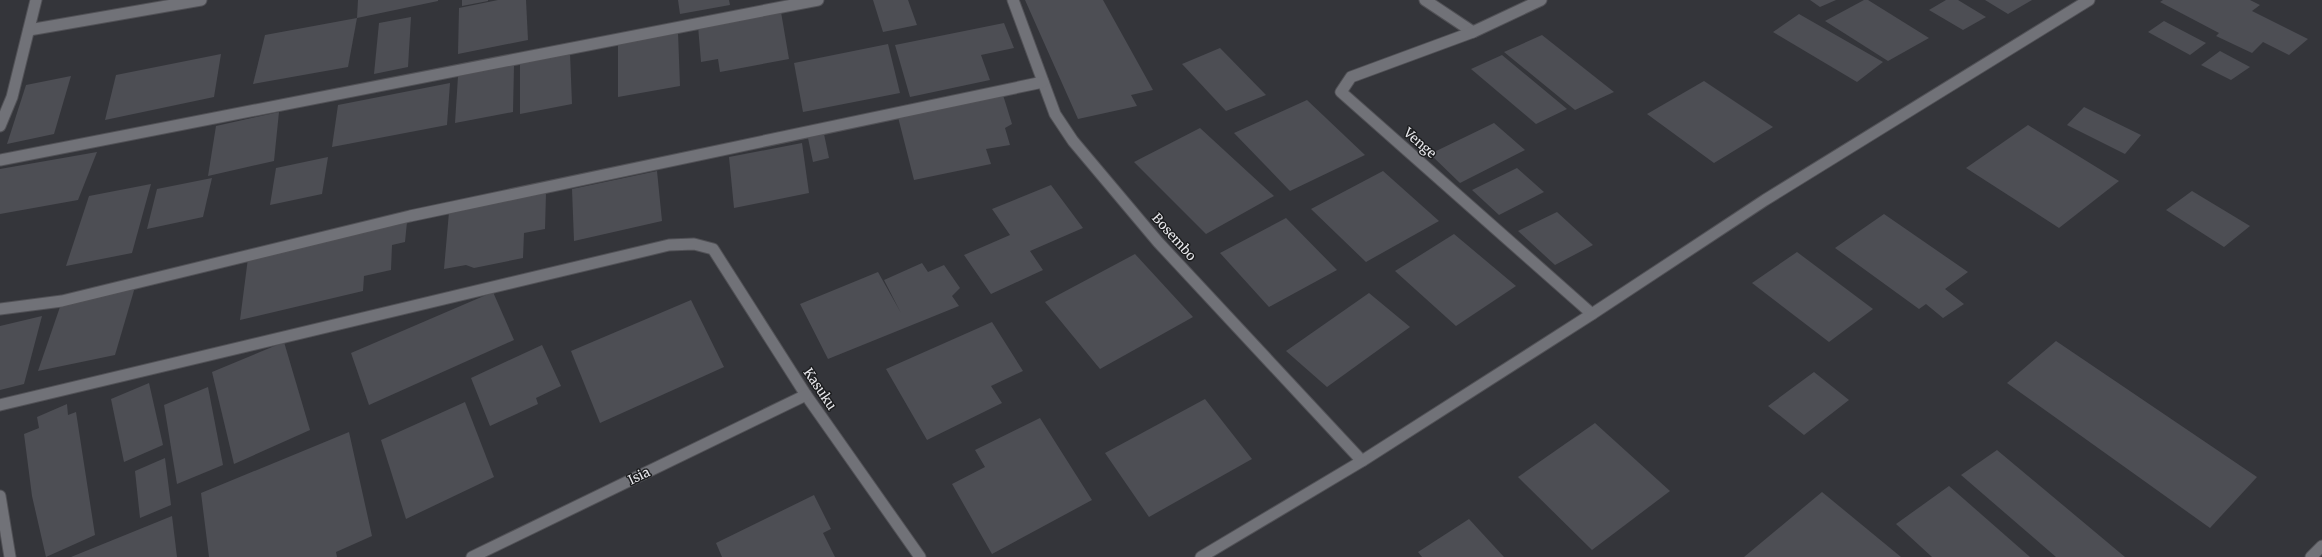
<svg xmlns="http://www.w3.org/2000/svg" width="2322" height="557" viewBox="0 0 2322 557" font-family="Merriweather,serif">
  <rect width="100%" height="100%" fill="#34353a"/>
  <g fill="#4d4e54">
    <path d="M358 0H438V1L357 18Z"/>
    <path d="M462 0H488V1L462 6Z"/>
    <path d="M498 0H526L528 40 458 54 459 8Z"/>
    <path d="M678 0H729L730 5 680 14Z"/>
    <path d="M873 0H908L917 25 883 32Z"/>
    <path d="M1025 0H1103L1153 90 1131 95 1137 106 1078 119Z"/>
    <path d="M1810 0H1836L1820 7Z"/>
    <path d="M1864 0H1868L1929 38 1888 61 1825 21Z"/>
    <path d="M1946 0H1958L1986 17 1963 30 1929 10Z"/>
    <path d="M1985 0H2032L2008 14Z"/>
    <path d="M2163 0H2250L2260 5 2252 11 2308 39 2289 55 2263 42 2252 53 2216 36 2219 33 2160 2Z"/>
    <path d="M781 12 789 59 720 72 718 59 701 62 698 26Z"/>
    <path d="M1799 14 1883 62 1857 82 1773 32Z"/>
    <path d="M411 17 408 67 374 74 379 23Z"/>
    <path d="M357 18 348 67 253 84 265 35Z"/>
    <path d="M2164 21 2206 43 2190 55 2148 32Z"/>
    <path d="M1004 23 1014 48 981 55 990 80 910 97 895 45Z"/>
    <path d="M678 32 680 86 618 97V42Z"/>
    <path d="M1542 35 1614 92 1575 110 1504 52Z"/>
    <path d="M888 44 900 93 803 112 794 63Z"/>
    <path d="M1220 48 1266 95 1226 111 1182 64Z"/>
    <path d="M2220 51 2250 67 2231 80 2201 65Z"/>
    <path d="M570 53 572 104 520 114V63Z"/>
    <path d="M221 54 214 97 105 120 116 75Z"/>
    <path d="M1502 55 1567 109 1536 124 1471 69Z"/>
    <path d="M514 65 513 112 455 123 458 76Z"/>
    <path d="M71 76 54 134 7 144 26 85Z"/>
    <path d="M1704 81 1773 127 1714 163 1647 114Z"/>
    <path d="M450 83 447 125 332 147 338 105Z"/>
    <path d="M1003 95 1012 124 1005 128 1010 145 986 149 991 164 914 180 898 117Z"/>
    <path d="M1307 100 1365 155 1290 191 1234 133Z"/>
    <path d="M2084 107 2141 135 2125 154 2067 125Z"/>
    <path d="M279 112 274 161 208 176 216 126Z"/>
    <path d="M1494 123 1525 150 1460 183 1430 154Z"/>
    <path d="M2028 125 2119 181 2059 228 1966 168Z"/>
    <path d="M1200 128 1274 196 1206 234 1134 162Z"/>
    <path d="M824 134 829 158 813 162 808 138Z"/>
    <path d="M802 143 809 193 734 208 729 157Z"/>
    <path d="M97 152 78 200 0 214V169Z"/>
    <path d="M328 157 322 194 270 205 276 168Z"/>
    <path d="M1517 168 1544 192 1499 215 1472 190Z"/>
    <path d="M657 171 662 221 574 241 572 189Z"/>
    <path d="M1383 171 1439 221 1366 262 1311 209Z"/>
    <path d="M212 178 203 217 147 229 157 189Z"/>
    <path d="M151 184 132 253 66 266 89 196Z"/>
    <path d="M1051 185 1083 228 1030 251 1043 270 991 294 964 255 1010 235 992 209Z"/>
    <path d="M2192 191 2250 226 2224 247 2166 210Z"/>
    <path d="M546 193 545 229 524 233 523 258 474 268 466 265 444 269 449 212Z"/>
    <path d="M1557 212 1593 245 1555 265 1518 231Z"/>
    <path d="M1884 214 1968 272 1945 289 1964 304 1943 318 1926 304 1919 309 1835 248Z"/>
    <path d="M1286 218 1337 270 1269 307 1220 253Z"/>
    <path d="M407 222 405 242 392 245 391 270 364 276 363 291 240 320 248 258Z"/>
    <path d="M1454 234 1516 286 1456 326 1395 271Z"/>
    <path d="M1797 252 1873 309 1829 342 1752 283Z"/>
    <path d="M1135 254 1193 317 1100 369 1045 302Z"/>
    <path d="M922 263 928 272 944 265 960 288 952 296 959 306 828 359 800 304 878 272 901 313 884 280Z"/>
    <path d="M135 287 115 355 38 371 62 301Z"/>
    <path d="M493 292 514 340 369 405 351 353Z"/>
    <path d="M1369 293 1410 327 1327 387 1286 351Z"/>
    <path d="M691 300 724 367 600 423 571 351Z"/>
    <path d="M42 316 24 384 0 390V326Z"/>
    <path d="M992 322 1023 371 991 386 1002 403 927 440 886 369Z"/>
    <path d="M2056 341 2257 477 2210 528 2007 383Z"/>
    <path d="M284 342 310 430 234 464 212 372Z"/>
    <path d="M542 345 561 386 536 398 538 404 490 426 471 378Z"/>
    <path d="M1814 372 1849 400 1804 435 1768 406Z"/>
    <path d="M149 383 163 445 124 462 111 399Z"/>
    <path d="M208 387 223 465 177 484 164 405Z"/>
    <path d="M1205 399 1252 459 1149 517 1105 453Z"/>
    <path d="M465 402 494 477 406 519 381 440Z"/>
    <path d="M67 404 68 415 76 412 95 535 46 557 32 496 24 434 39 428 37 417Z"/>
    <path d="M1040 418 1092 500 992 554 952 484 985 467 975 450Z"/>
    <path d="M1595 423 1670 491 1592 550 1518 477Z"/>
    <path d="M349 432 372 536 336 552 337 557H209L201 493Z"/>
    <path d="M1997 450 2125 557H2056L1961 475Z"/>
    <path d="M165 458 171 505 140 518 135 471Z"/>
    <path d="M1949 486 2030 557H1932L1896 524Z"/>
    <path d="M1822 492 1901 557H1744Z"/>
    <path d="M814 495 831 529 823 533 835 557H722L716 543Z"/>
    <path d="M172 516 177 557H71Z"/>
    <path d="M1469 519 1504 557H1422L1418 552Z"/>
  </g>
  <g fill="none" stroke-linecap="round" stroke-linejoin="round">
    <g stroke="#515156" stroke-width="13">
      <g id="minor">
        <path d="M1013 0 1055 114 1073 141 1158 242 1362 461"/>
        <path d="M1425 0 1473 32"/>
        <path d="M1541 0 1473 32 1351 77 1341 92 1592 314"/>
        <path d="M29 30 201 0"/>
        <path d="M0 126 12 97 36 0"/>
        <path d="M0 160 818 0"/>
        <path d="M0 309 62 301 410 216 1043 82"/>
        <path d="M0 405 669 245 694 244 713 249 806 395 920 557"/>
        <path d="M0 496 10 557"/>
        <path d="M472 557 806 395"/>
        <path d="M1201 557 1362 461 1592 314 1765 200 2089 0"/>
        <path d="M2311 557 2322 546"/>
      </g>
    </g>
    <use href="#minor" stroke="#717278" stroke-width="11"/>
  </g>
  <g text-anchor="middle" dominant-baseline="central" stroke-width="3" stroke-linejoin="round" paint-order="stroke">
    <g font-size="13" fill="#e8e8ec" stroke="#1c1d1f">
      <text transform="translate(1420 143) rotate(41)">Venge</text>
      <text transform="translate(1174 237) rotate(48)">Bosembo</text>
      <text transform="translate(820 389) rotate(56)">Kasuku</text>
      <text transform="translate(639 476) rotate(-26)">Isia</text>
    </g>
  </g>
</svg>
